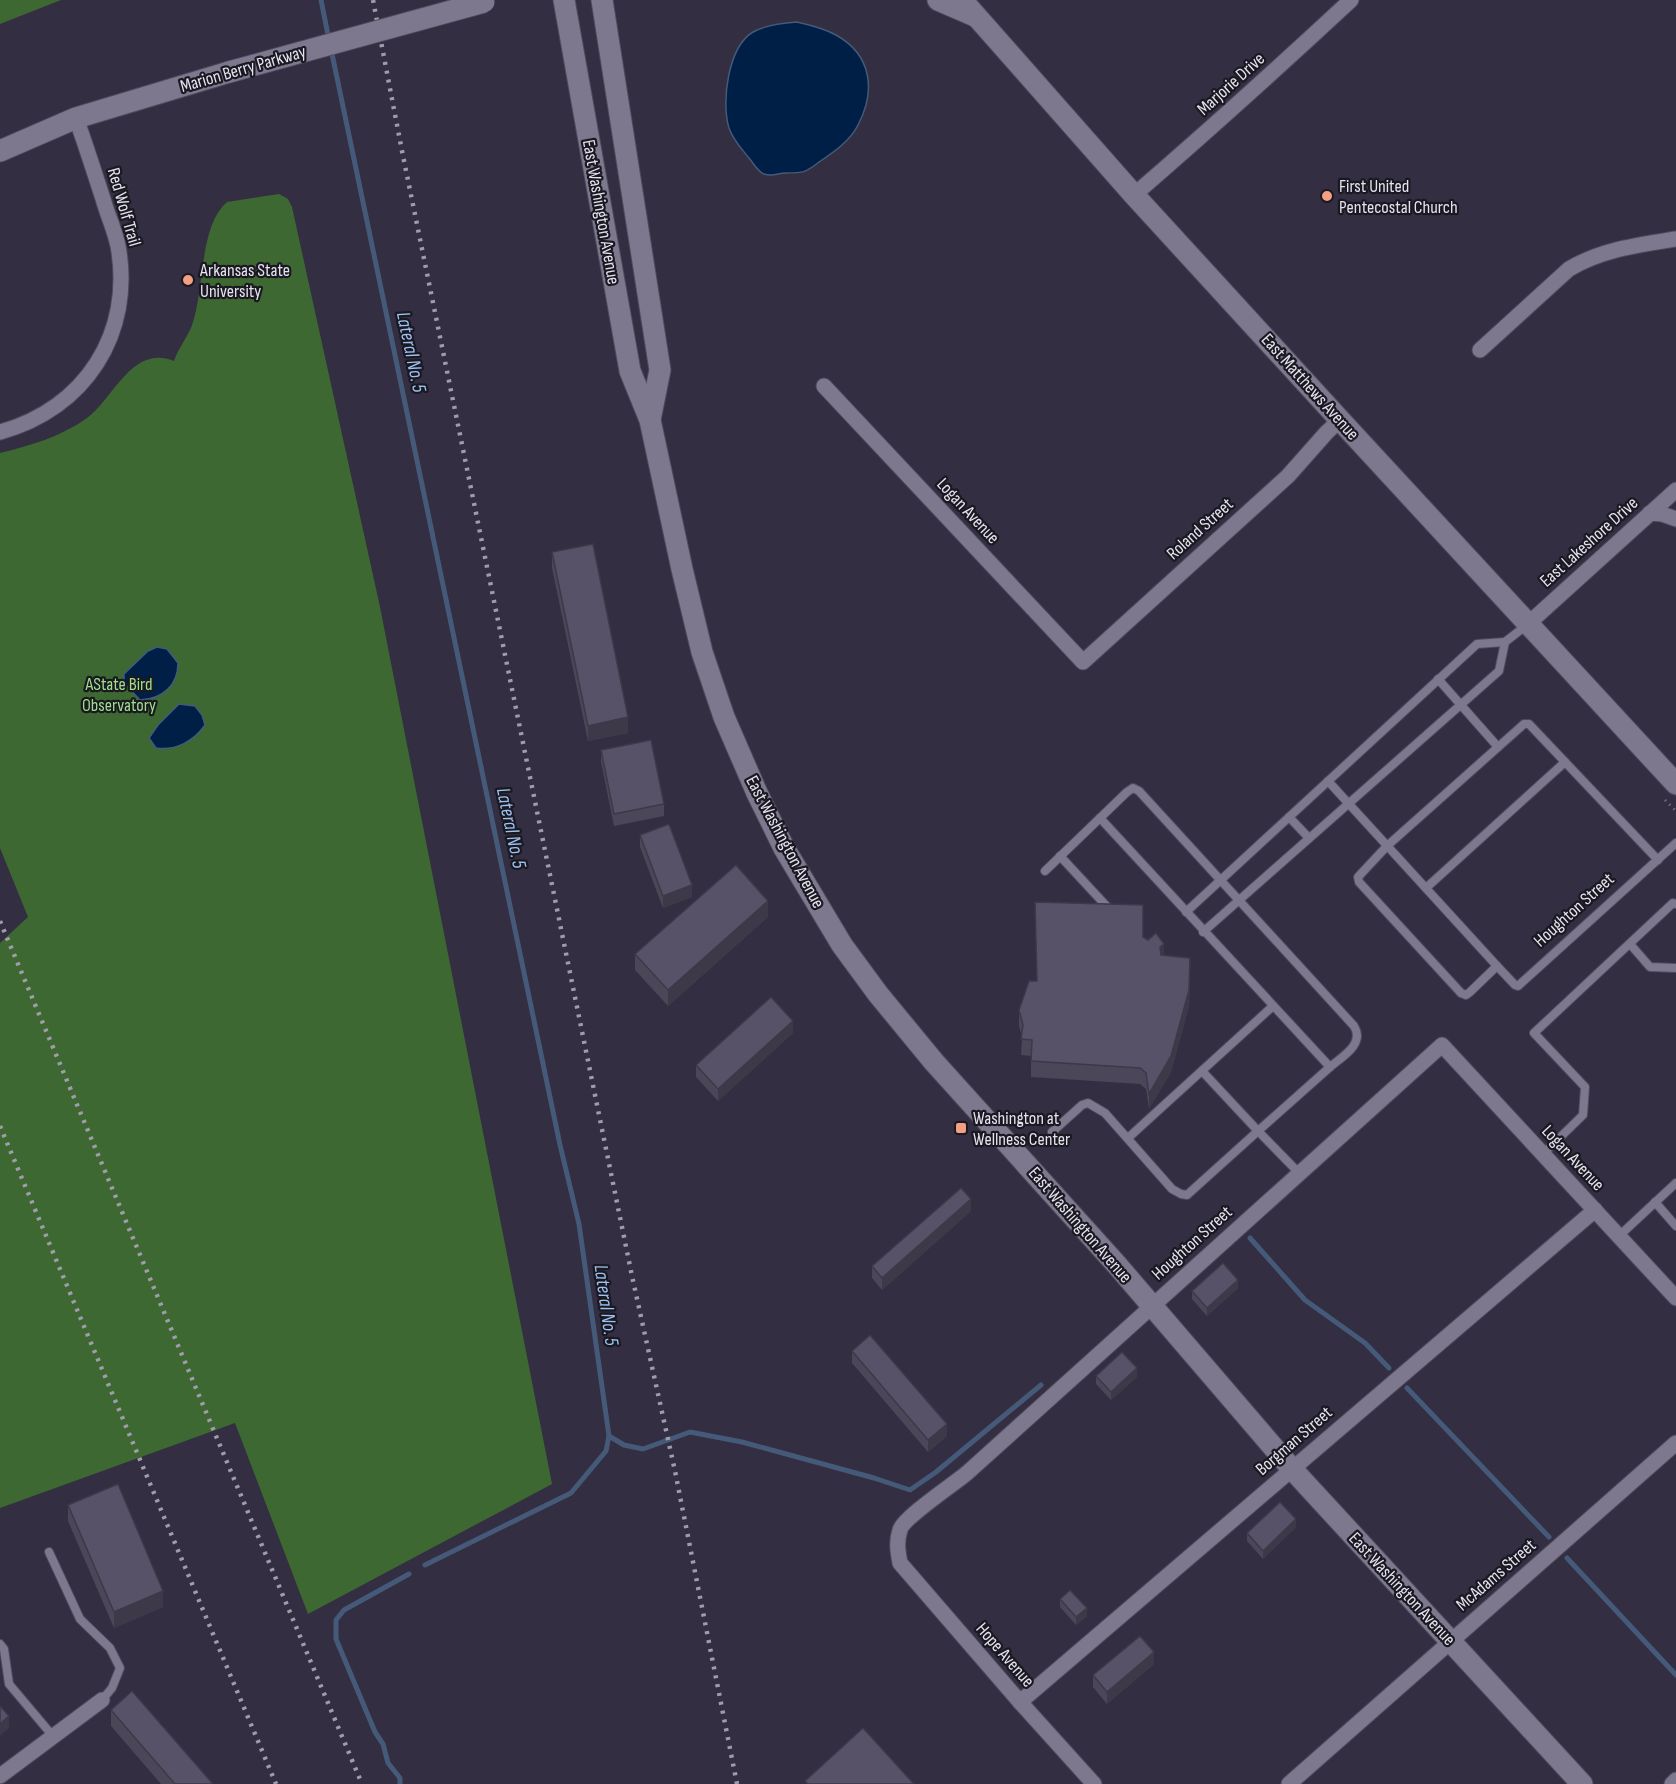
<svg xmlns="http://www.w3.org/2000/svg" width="1676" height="1784" viewBox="0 0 1676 1784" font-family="'Sofia Sans Condensed',sans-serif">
  <rect width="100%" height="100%" fill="#332e42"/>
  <g fill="#3e6831">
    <path d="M0 0H61L0 24Z"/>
    <path d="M279 194 288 199 292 207 380 607 552 1484 308 1614 235 1423 0 1508V943L28 917 0 848V453C30 446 62 436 87 418 114 398 132 344 174 361 178 349 186 339 191 328 205 293 198 227 227 202Z"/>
  </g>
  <g fill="#001f46" stroke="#455a79" stroke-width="1.5">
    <path d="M797 22C810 25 824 28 836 35 872 55 876 91 858 125 850 141 834 152 819 162 805 173 803 173 786 173 778 173 773 177 764 174 757 171 754 164 749 158 741 148 733 140 729 128 721 102 728 47 753 32 765 25 784 23 797 22Z"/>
    <path d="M157 647 167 649 178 663C178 685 163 699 140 700L124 683V674L148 651Z"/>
    <path d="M179 704 195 706 202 715 205 725C194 741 176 751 156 748L149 738 158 725Z"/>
  </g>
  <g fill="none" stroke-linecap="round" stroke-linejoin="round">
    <g stroke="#455a79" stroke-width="5">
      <path d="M321 0 329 40"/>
      <path d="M331 49 560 1145 579 1224 609 1436 606 1451 571 1493 425 1565"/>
      <path d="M1250 1238 1305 1300 1365 1343 1389 1368"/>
      <path d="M1407 1388 1549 1537"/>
      <path d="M609 1436 624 1445 643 1449 690 1432 742 1442 874 1478 910 1490 936 1472 1041 1385"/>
      <path d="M1567 1558 1676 1675"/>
      <path d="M400 1784V1778L388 1763 383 1744 375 1732 336 1639V1620L344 1610 409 1574"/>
    </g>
    <g stroke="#504b5c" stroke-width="10">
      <g id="lane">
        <path d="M1438 679 1498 747"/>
        <path d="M1328 781 1497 966 1515 985 1518 986 1676 843"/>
        <path d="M1289 817 1309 838"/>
        <path d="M1100 818 1330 1067 1258 1131 1299 1173"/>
        <path d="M1060 856 1111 911"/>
        <path d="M1045 871 1127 792 1133 788 1139 791 1354 1026C1365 1044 1343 1056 1330 1067"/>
        <path d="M1426 888 1565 762"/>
        <path d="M1186 912 1477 644 1505 642 1527 625"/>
        <path d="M1203 932 1499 671 1505 642"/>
        <path d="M1630 944 1650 967 1676 968"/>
        <path d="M1497 966 1470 992 1466 995 1461 993 1359 882 1358 877 1387 846 1524 724H1529L1658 860"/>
        <path d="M1052 1132 1082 1105 1088 1103 1105 1113 1172 1189 1181 1194 1187 1195 1258 1131 1202 1071"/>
        <path d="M1128 1138 1273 1006"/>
        <path d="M1543 1154 1583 1115 1585 1087 1534 1033 1673 903 1676 904"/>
        <path d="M1655 1202 1676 1226"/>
        <path d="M1619 1236 1676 1183"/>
        <path d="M49 1552 80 1619 110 1648 120 1668 112 1688 102 1700"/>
        <path d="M0 1644 4 1649 9 1684 52 1735"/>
      </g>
    </g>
    <g stroke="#504b5c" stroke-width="17">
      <g id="street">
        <path d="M1134 195C1208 131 1280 66 1351 0"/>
        <path d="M1480 350 1569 269C1602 249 1639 245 1676 239"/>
        <path d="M824 386 1083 662 1288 476 1327 432 1340 420"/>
        <path d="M0 432C85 409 134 333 118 246 115 231 108 216 104 202 95 174 86 146 76 118"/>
        <path d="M1650 513 1662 514 1676 519"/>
        <path d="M1528 624 1676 490"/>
        <path d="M1020 1702 1595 1210"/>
        <path d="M0 1776 102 1700"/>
        <path d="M1094 1784 1020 1702 900 1563C898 1552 896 1542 900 1530 903 1518 954 1484 967 1473L1442 1045 1676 1298"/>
        <path d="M1289 1784 1676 1443"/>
        <path d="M1672 1784 1676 1780"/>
      </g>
    </g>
    <g stroke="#504b5c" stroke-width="23">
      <g id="secondary">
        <path d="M564 0 630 371 650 420 682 569 702 652 724 717 757 793 784 848 842 945 878 994 934 1062 1117 1265 1292 1469 1582 1784"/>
        <path d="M602 0 660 370 650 420"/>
        <path d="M938 0 975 16"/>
        <path d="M962 0 1134 195 1340 420 1676 784"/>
        <path d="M0 151 76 118 229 72"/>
      </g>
    </g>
    <path stroke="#706b7d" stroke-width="3" stroke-dasharray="1.5 4.5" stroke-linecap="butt" d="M1665 800 1676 811"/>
    <use href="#lane" stroke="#7e788f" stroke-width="8"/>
    <use href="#street" stroke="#7e788f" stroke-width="15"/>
    <use href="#secondary" stroke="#7e788f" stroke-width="21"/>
    <g stroke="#a09cac" stroke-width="4.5" stroke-dasharray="3 6" stroke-linecap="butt">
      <path d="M373 0 402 151 632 1276 675 1471 737 1784"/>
      <path d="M0 921 362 1784"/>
      <path d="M0 1126 276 1784"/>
    </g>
    <g stroke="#504b5c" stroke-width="23" stroke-linecap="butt">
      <path id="secondary-bridge" d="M229 72 484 2"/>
    </g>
    <use href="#secondary-bridge" stroke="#7e788f" stroke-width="21"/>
  </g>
  <g fill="#4b4759">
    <path d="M552 552 628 733 588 741 552 568Z"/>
    <path d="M601 750 664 804V816L614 826 601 762Z"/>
    <path d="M640 835 692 897 663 908 640 847Z"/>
    <path d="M768 917 668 1006 635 970V954Z"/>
    <path d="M1143 937 1164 955 1190 974 1189 1006 1171 1072 1149 1109 1146 1089 1140 1084 1031 1077V1056L1021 1055 1022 1037 1019 1026V1010L1036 981Z"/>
    <path d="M793 1033 718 1101 696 1077V1065Z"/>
    <path d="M971 1211 882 1290 872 1278V1266Z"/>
    <path d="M1238 1288 1207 1316 1192 1299V1291Z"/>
    <path d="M852 1351 947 1436 928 1452 852 1363Z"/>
    <path d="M1096 1376 1137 1377 1111 1400 1096 1384Z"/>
    <path d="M68 1505 163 1607 114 1628 68 1521Z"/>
    <path d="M1296 1527 1263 1559 1247 1541V1533Z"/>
    <path d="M1060 1599 1087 1616 1076 1625 1060 1607Z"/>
    <path d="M1154 1664 1107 1704 1093 1687V1675Z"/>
    <path d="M111 1710 213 1784H161L111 1726Z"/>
  </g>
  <g fill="#3d3949">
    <path d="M628 717V733L588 741V726Z"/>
    <path d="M692 885V897L663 908V896Z"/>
    <path d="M768 901V917L668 1006V990Z"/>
    <path d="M1164 944V960L1160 963V947Z"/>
    <path d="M1190 958 1189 1006 1171 1072 1149 1109V1094Z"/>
    <path d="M793 1021V1033L718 1101V1089Z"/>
    <path d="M971 1199V1211L882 1290V1278Z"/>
    <path d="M1238 1280V1288L1207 1316V1308Z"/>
    <path d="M1137 1368V1377L1111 1400V1392Z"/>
    <path d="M947 1424V1436L928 1452V1440Z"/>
    <path d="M1296 1519V1527L1263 1559V1551Z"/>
    <path d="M163 1591V1607L114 1628V1612Z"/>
    <path d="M1087 1608V1616L1076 1625V1617Z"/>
    <path d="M1154 1652V1664L1107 1704V1692Z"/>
    <path d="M9 1716V1728L0 1736V1724Z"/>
  </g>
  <g fill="#575268" stroke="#3d3949" stroke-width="1.5">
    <path d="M593 544 628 717 588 726 552 552Z"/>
    <path d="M651 740 664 804 614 814 601 750Z"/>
    <path d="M669 824 692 885 663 896 640 835Z"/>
    <path d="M736 865 768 901 668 990 635 954Z"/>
    <path d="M1035 902 1143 905V937L1148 940 1156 933 1164 944 1160 947 1161 955 1190 958 1189 990 1171 1056 1149 1094 1146 1073 1140 1068 1031 1061 1032 1040 1021 1039 1023 1025 1019 1010 1029 981H1037Z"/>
    <path d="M771 997 793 1021 718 1089 696 1065Z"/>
    <path d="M961 1188 971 1199 882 1278 872 1266Z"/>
    <path d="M1223 1263 1238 1280 1207 1308 1192 1291Z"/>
    <path d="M870 1335 947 1424 928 1440 852 1351Z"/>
    <path d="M1122 1352 1137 1368 1111 1392 1096 1376Z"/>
    <path d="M118 1484 163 1591 114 1612 68 1505Z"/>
    <path d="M1280 1502 1296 1519 1263 1551 1247 1533Z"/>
    <path d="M1070 1590 1087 1608 1076 1617 1060 1599Z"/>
    <path d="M1140 1636 1154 1652 1107 1692 1093 1675Z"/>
    <path d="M132 1691 213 1784H175L111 1710Z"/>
    <path d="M0 1706 9 1716 0 1724Z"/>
    <path d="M863 1728 914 1784H808L805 1781Z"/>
  </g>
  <g fill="#f39f83" stroke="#1a1821" stroke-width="2">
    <circle cx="1327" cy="196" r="6"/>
    <circle cx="188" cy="280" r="6"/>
    <rect x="955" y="1122" width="12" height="12" rx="3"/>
  </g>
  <g text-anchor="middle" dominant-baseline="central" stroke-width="4.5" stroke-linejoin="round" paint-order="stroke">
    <g font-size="18" fill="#e6e3f0" stroke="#1a1821">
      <text transform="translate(243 69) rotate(-16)">Marion Berry Parkway</text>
      <text transform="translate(1231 84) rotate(-42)">Marjorie Drive</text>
      <text transform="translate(124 207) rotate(74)">Red Wolf Trail</text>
      <text transform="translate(601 212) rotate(80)">East Washington Avenue</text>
      <text transform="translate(1310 387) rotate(48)">East Matthews Avenue</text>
      <text transform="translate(968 511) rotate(47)">Logan Avenue</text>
      <text transform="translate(1200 529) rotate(-42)">Roland Street</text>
      <text transform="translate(1589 542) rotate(-42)">East Lakeshore Drive</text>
      <text transform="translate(785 842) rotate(62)">East Washington Avenue</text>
      <text transform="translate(1574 910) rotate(-42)">Houghton Street</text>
      <text transform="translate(1573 1158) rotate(47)">Logan Avenue</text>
      <text transform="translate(1080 1225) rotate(49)">East Washington Avenue</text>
      <text transform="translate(1192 1243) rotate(-42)">Houghton Street</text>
      <text transform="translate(1294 1441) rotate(-41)">Borgman Street</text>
      <text transform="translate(1496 1575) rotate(-41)">McAdams Street</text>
      <text transform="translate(1402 1589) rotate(47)">East Washington Avenue</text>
      <text transform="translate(1005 1655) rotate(49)">Hope Avenue</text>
    </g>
    <g font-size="18" fill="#e6e3f0" stroke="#1a1821" text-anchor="start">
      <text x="1339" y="186">First United<tspan x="1339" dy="21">Pentecostal Church</tspan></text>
      <text x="200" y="270">Arkansas State<tspan x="200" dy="21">University</tspan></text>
      <text x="973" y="1118">Washington at<tspan x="973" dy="21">Wellness Center</tspan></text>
    </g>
    <g font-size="18" fill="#9ddf8a" stroke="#1a1821">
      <text x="119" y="684">AState Bird<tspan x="119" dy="21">Observatory</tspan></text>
    </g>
    <g font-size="20" font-style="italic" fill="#9dc2f2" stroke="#1a1821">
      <text transform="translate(411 352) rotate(78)">Lateral No. 5</text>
      <text transform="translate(511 828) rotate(78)">Lateral No. 5</text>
      <text transform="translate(606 1305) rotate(82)">Lateral No. 5</text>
    </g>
  </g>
</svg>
